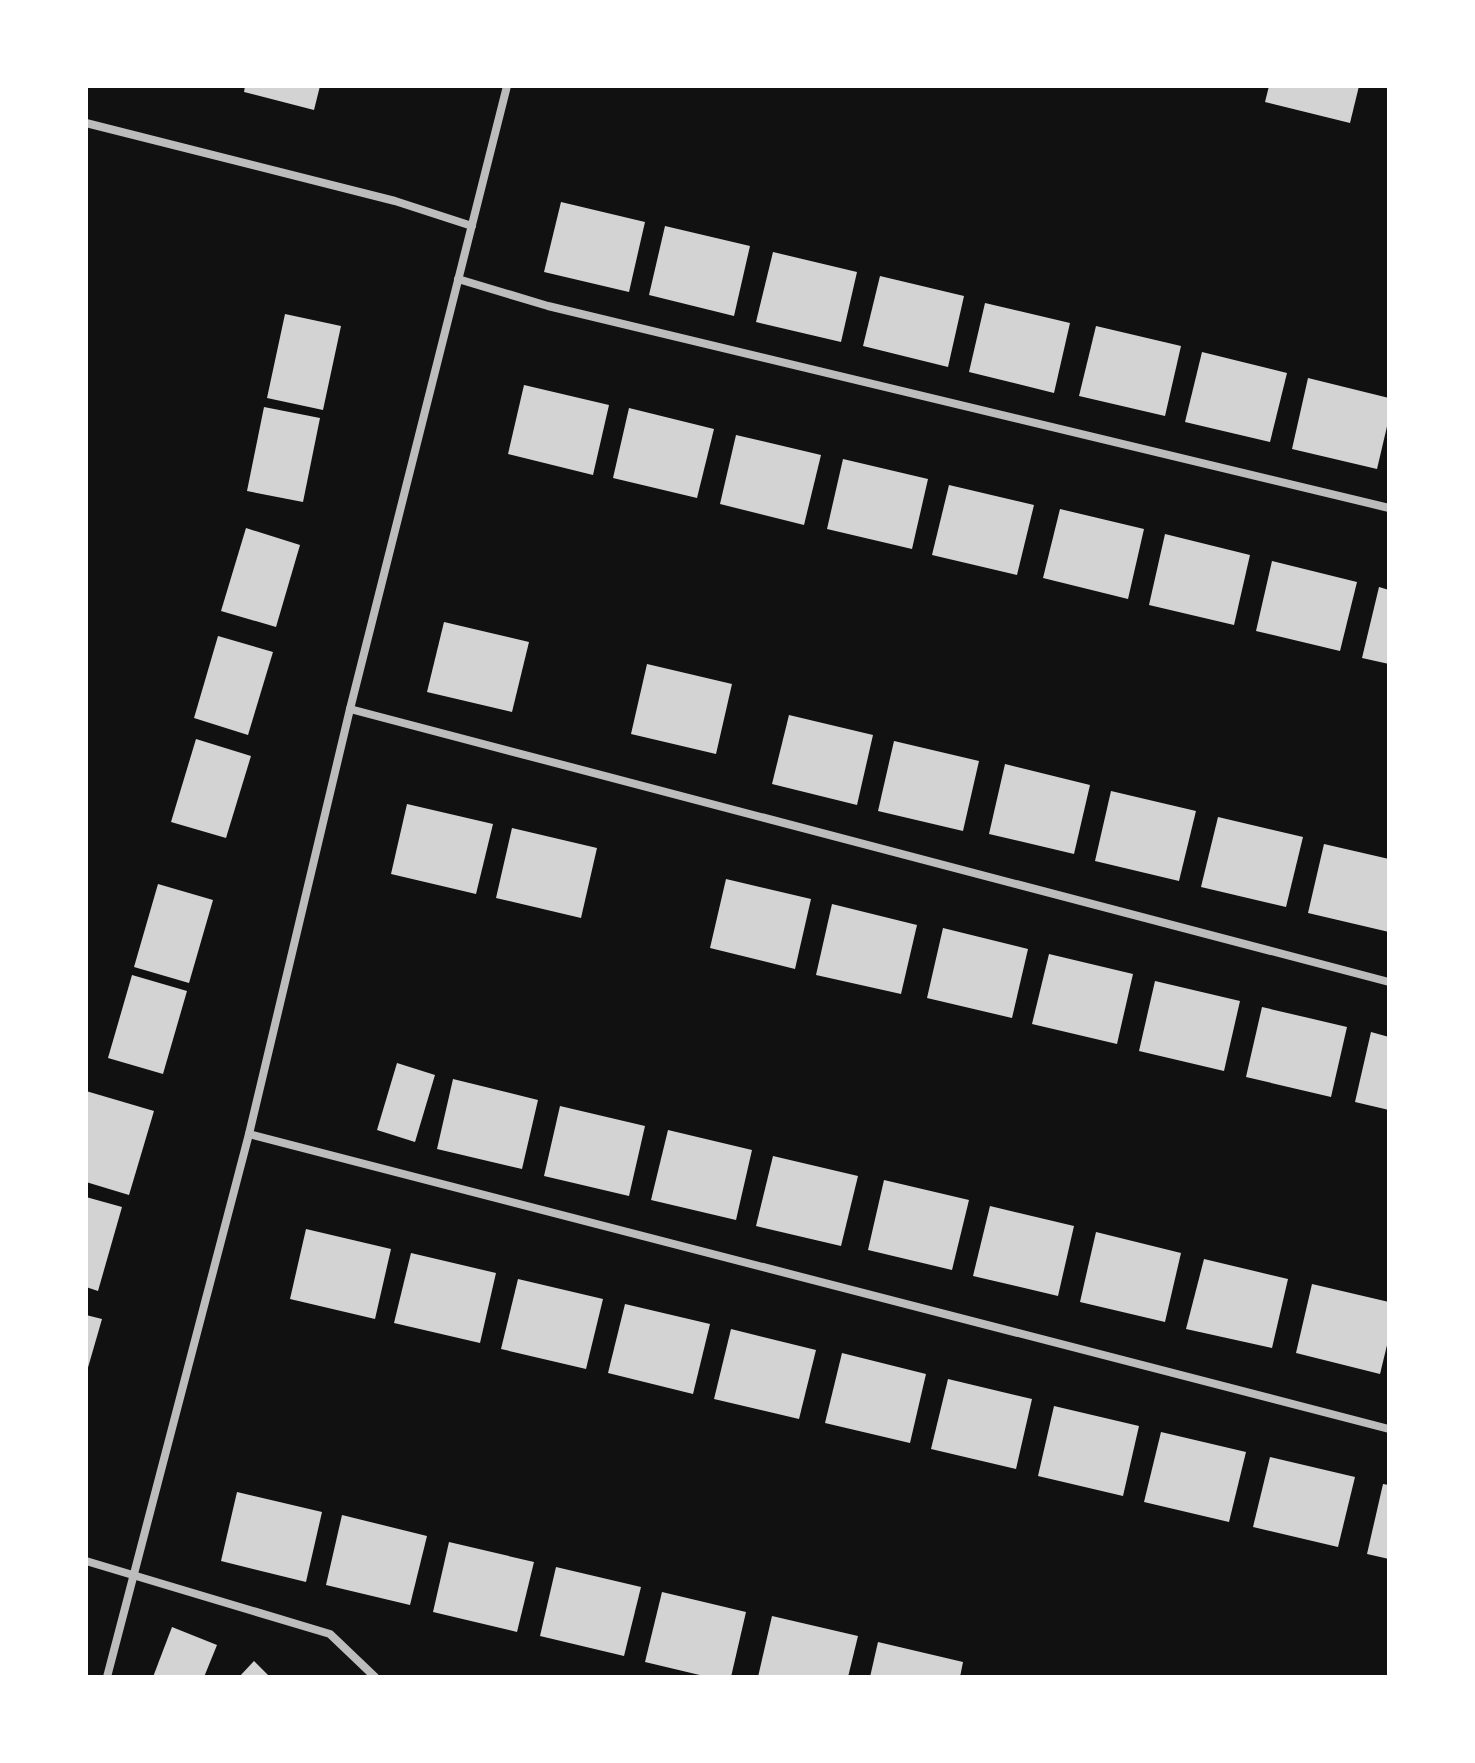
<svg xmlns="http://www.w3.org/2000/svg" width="1475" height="1763" viewBox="0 0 1475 1763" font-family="Roboto,sans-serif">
  <rect width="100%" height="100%" fill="#111"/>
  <g fill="#d3d3d3">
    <path d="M245 86H320L314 110 244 92Z"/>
    <path d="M1269 86H1359L1350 123 1265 102Z"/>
    <path d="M561 202 645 222 629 292 544 272Z"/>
    <path d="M665 226 750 246 734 316 649 295Z"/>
    <path d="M773 252 857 272 841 342 756 322Z"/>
    <path d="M880 276 964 296 948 367 863 346Z"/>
    <path d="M985 303 1070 323 1054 393 969 372Z"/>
    <path d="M285 314 341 326 323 410 267 398Z"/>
    <path d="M1096 326 1181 346 1165 416 1079 396Z"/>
    <path d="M1202 352 1287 373 1270 442 1185 422Z"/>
    <path d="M1308 378 1389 398V418L1377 469 1292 449Z"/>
    <path d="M524 385 609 405 593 475 508 454Z"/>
    <path d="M264 407 320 418 303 502 247 491Z"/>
    <path d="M629 408 714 429 697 498 613 478Z"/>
    <path d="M736 435 821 455 804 525 720 504Z"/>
    <path d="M843 459 928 479 912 549 827 529Z"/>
    <path d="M949 485 1034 505 1017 575 932 555Z"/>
    <path d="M1060 509 1144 529 1128 599 1043 578Z"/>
    <path d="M246 528 300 545 276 627 221 611Z"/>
    <path d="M1165 534 1250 555 1234 625 1149 605Z"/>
    <path d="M1272 561 1357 582 1340 651 1256 631Z"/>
    <path d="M1379 587 1389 590V664L1362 658Z"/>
    <path d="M444 622 529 642 512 712 427 692Z"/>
    <path d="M218 636 273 652 248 735 194 718Z"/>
    <path d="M647 664 732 684 716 754 631 734Z"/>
    <path d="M789 715 873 735 857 805 772 784Z"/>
    <path d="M196 739 251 756 226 838 171 822Z"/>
    <path d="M894 741 979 761 963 831 878 811Z"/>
    <path d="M1005 764 1090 785 1074 854 989 834Z"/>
    <path d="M1111 791 1196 811 1179 881 1095 861Z"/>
    <path d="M407 804 493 824 476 894 391 874Z"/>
    <path d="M1218 817 1303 837 1286 907 1201 887Z"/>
    <path d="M512 828 597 848 581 918 496 898Z"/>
    <path d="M1324 844 1389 859V932L1308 913Z"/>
    <path d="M726 879 811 899 795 969 710 948Z"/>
    <path d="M158 884 213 900 189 983 134 967Z"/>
    <path d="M832 904 917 925 901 994 816 975Z"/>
    <path d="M943 928 1028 949 1012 1018 927 998Z"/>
    <path d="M1049 954 1133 974 1117 1044 1032 1024Z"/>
    <path d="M132 975 187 991 163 1074 108 1058Z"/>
    <path d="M1155 981 1240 1001 1224 1071 1139 1051Z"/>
    <path d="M1262 1007 1347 1027 1331 1097 1246 1077Z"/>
    <path d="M1371 1032 1389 1037V1110L1355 1102Z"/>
    <path d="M397 1063 435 1075 415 1142 377 1130Z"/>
    <path d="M453 1079 538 1100 522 1169 437 1149Z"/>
    <path d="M86 1091 154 1111 129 1195 86 1182Z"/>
    <path d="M560 1106 645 1126 629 1196 544 1176Z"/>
    <path d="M668 1130 752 1150 736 1220 651 1200Z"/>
    <path d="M773 1156 858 1176 841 1246 756 1226Z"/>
    <path d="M884 1180 969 1200 952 1270 868 1250Z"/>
    <path d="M86 1197 122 1207 98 1291 86 1287Z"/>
    <path d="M990 1206 1074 1226 1058 1296 973 1276Z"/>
    <path d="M306 1229 391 1249 375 1319 290 1299Z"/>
    <path d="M1096 1232 1181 1253 1165 1322 1080 1302Z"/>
    <path d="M411 1253 496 1273 480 1343 394 1323Z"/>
    <path d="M1204 1259 1288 1279 1272 1348 1186 1329Z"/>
    <path d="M518 1279 603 1299 586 1369 501 1349Z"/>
    <path d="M1312 1284 1389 1302V1337L1380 1374 1296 1353Z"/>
    <path d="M625 1304 710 1324 693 1394 608 1373Z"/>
    <path d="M86 1315 102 1319 87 1371H86Z"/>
    <path d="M731 1329 816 1350 799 1419 714 1399Z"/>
    <path d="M842 1353 926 1374 910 1443 825 1423Z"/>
    <path d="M948 1379 1032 1399 1016 1469 931 1449Z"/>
    <path d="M1054 1406 1139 1426 1123 1496 1038 1476Z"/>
    <path d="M1161 1432 1246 1452 1229 1522 1144 1502Z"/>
    <path d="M1270 1457 1355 1477 1338 1547 1253 1527Z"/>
    <path d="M1383 1484 1389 1485V1559L1367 1554Z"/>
    <path d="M237 1492 322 1512 306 1582 221 1561Z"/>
    <path d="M342 1515 427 1536 410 1605 326 1585Z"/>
    <path d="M449 1542 534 1562 517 1632 433 1612Z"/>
    <path d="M556 1567 641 1587 624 1656 540 1636Z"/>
    <path d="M662 1592 746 1612 731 1677H708L645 1662Z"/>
    <path d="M772 1616 858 1636 848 1677H758Z"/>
    <path d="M172 1627 217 1645 204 1677H153Z"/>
    <path d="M878 1642 963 1662 960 1677H870Z"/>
    <path d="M254 1661 270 1677H239Z"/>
  </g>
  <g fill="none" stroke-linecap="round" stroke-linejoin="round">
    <g stroke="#bcbcbc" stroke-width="8">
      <path d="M86 123 395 201 472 226"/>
      <path d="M458 279 548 306 1389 508"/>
      <path d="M350 709 1389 982"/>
      <path d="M249 1134 1389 1429"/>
      <path d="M86 1561 330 1634 375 1677"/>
      <path d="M107 1677 249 1134 350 709 507 86"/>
    </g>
  </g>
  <rect width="1475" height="1763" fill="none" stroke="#ffffff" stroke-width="176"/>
</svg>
